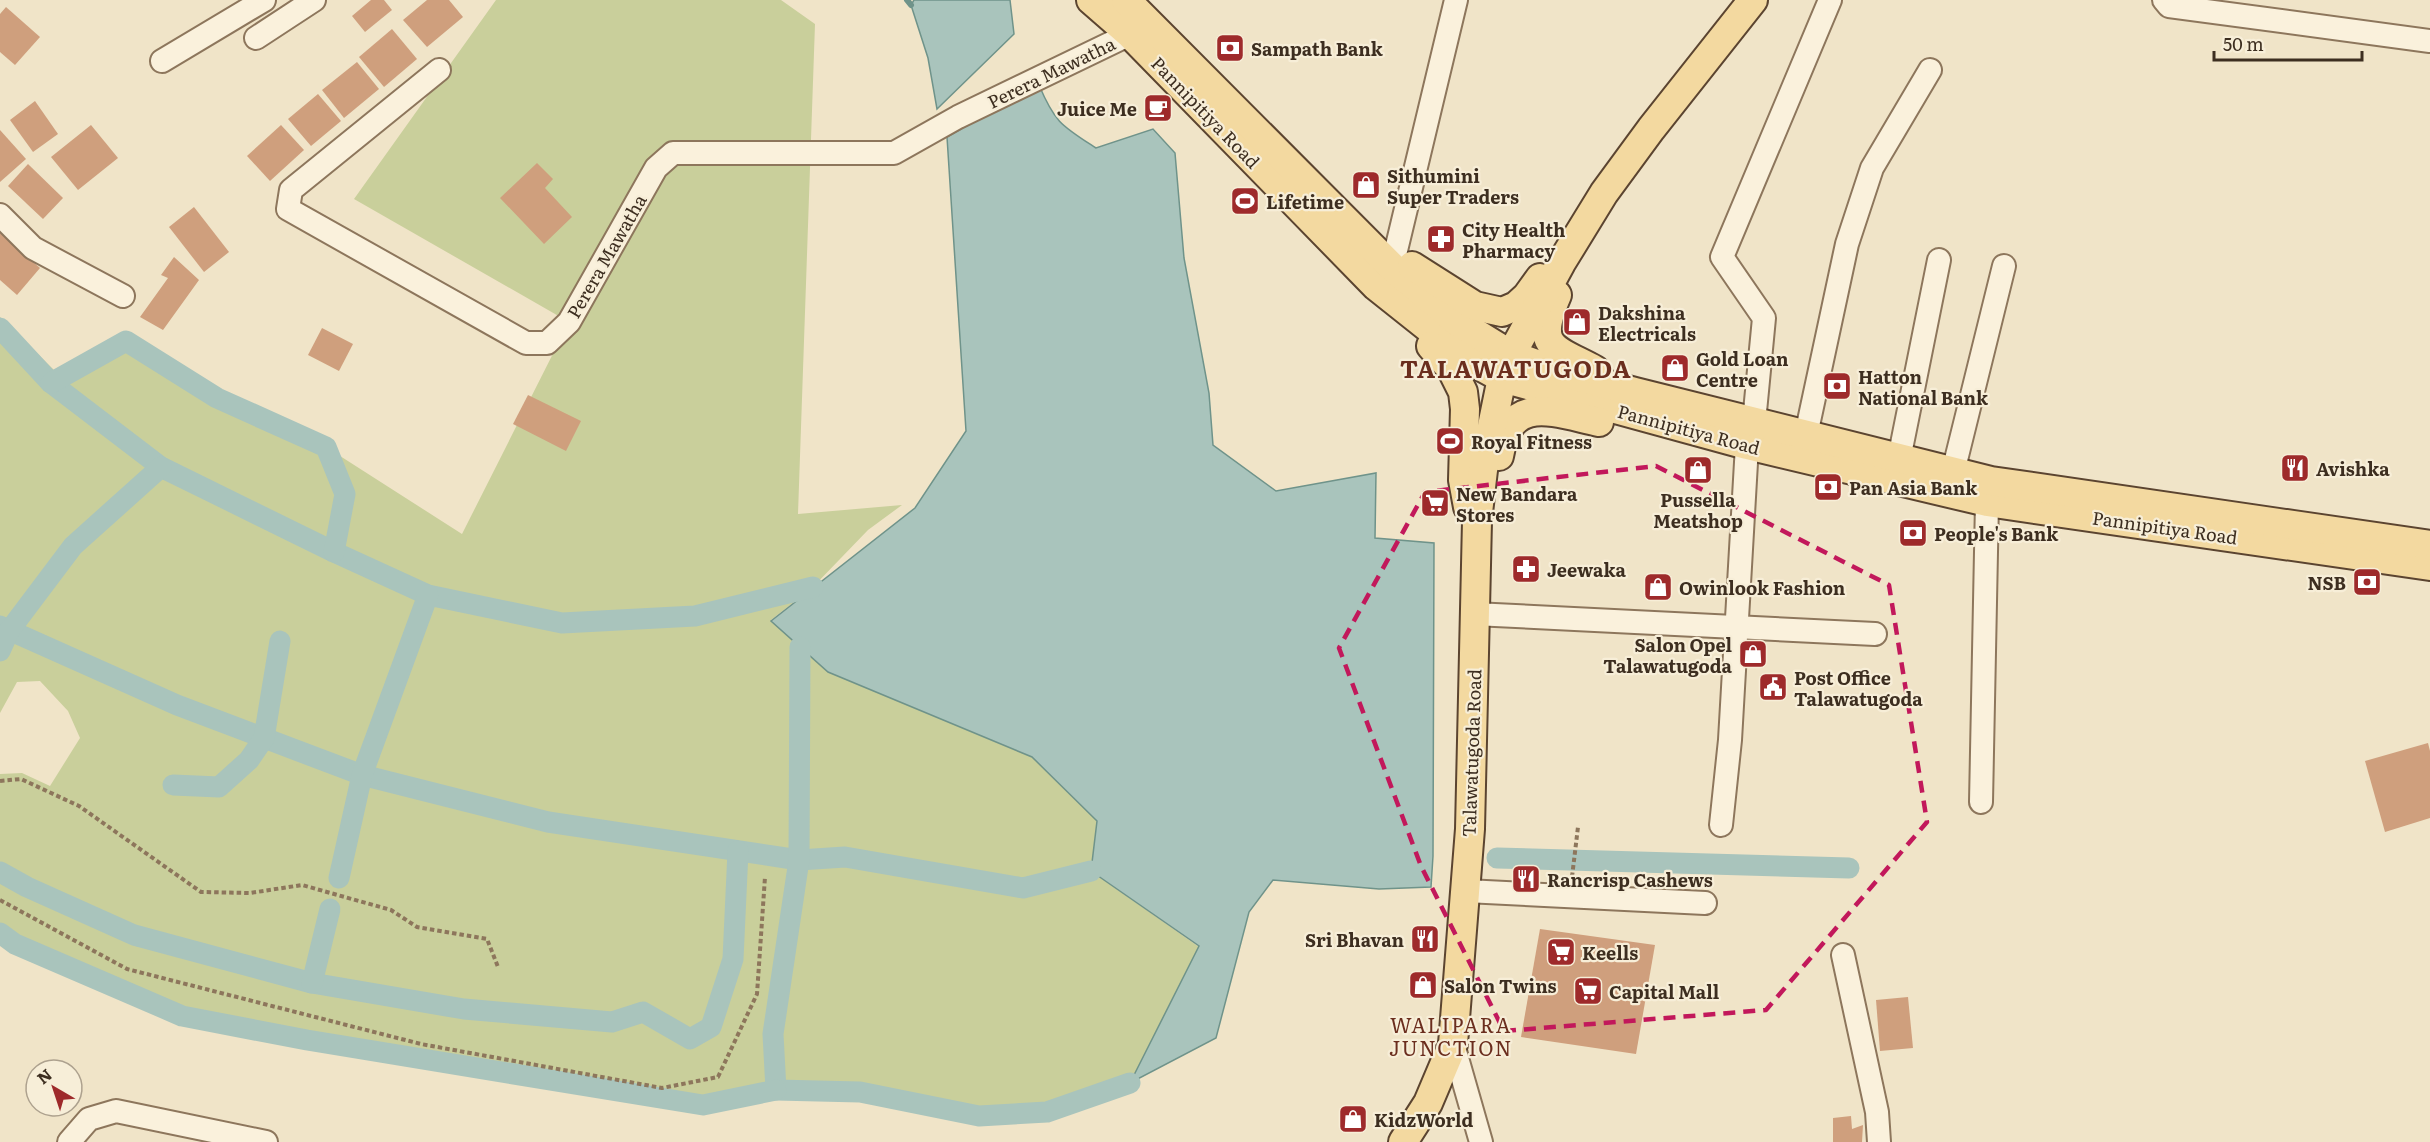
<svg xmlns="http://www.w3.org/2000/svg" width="2430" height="1142" viewBox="0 0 2430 1142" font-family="Literata,serif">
  <rect width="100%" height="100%" fill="#f0e4c8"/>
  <path fill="#c9cf9b" d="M496 0H781L815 24 798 514 902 505 868 530 813 587 771 620 828 672 1032 757 1097 821 1091 871 1199 947 1130 1083 1047 1112 979 1116 860 1092 776 1090 703 1105 307 1040 182 1016 15 944 0 933V774L22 773 50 786 80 738 68 711 40 681 17 682 0 713V317L54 370 126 341 217 398 326 447 462 534 569 322 354 199Z"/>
  <g fill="#a9c4bc" stroke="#6f938a" stroke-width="1.5">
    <path d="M914 0H1010L1014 34 937 109 928 58 911 5Z"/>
    <path d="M1039 85C1055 123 1062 126 1096 148L1153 129 1175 153 1184 258 1209 393 1213 445 1276 491 1376 473 1375 538 1434 543 1433 856 1431 887 1379 889 1273 880 1249 912 1216 1038 1130 1083 1199 946 1091 871 1097 821 1032 757 828 672 771 621 915 508 966 431 947 137Z"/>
  </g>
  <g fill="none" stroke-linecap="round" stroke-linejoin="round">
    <path stroke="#6f938a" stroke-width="6" d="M907 0 911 5"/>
    <g stroke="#a9c4bc" stroke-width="21">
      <path d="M0 328 51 383 161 467 334 552 428 595 562 623 695 616 813 587"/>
      <path d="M51 383 126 341 217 398 326 447 345 494 334 552"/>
      <path d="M0 626 177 705 362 775 548 822 799 860 845 857 1023 888 1091 871"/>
      <path d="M800 647 799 860 773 1034 776 1090 860 1092 979 1116 1047 1112 1130 1083"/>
      <path d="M0 651 9 631 73 546 161 467"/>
      <path d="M173 785 219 787 249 760 264 738 280 641"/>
      <path d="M1497 858 1849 868"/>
      <path d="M0 872 27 887 134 935 312 983 464 1009 612 1022 643 1012 690 1039 711 1027 733 959 738 851"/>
      <path d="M339 878 362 775 428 595"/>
      <path d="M0 933 15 944 182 1016 307 1040 703 1105 776 1090"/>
      <path d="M312 983 330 909"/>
    </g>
  </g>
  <g fill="#cf9f7d">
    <path d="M371 0H384L392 10 365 32 352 16Z"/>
    <path d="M427 0H449L463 17 427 47 403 20Z"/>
    <path d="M6 7 40 37 15 65 0 52V14Z"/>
    <path d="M392 29 417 59 384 87 359 57Z"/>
    <path d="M357 62 379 89 344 118 322 90Z"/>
    <path d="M318 94 341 121 311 146 288 119Z"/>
    <path d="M35 101 58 134 33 152 10 120Z"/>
    <path d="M91 125 118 158 78 190 51 157Z"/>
    <path d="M281 125 304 150 270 181 247 156Z"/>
    <path d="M0 130 26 159 0 182Z"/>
    <path d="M537 163 553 179 545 188 572 217 544 244 500 198Z"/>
    <path d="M28 164 63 198 43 219 8 186Z"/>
    <path d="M194 207 229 252 204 272 169 227Z"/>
    <path d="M0 233 40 268 17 295 0 280Z"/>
    <path d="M174 257 199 280 163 330 140 317 168 278 161 275Z"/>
    <path d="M322 328 353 344 339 371 308 355Z"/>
    <path d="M528 395 581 421 566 451 513 424Z"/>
    <path d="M2428 743 2430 751V818L2385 832 2365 761Z"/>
    <path d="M1540 929 1655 945 1636 1054 1521 1037Z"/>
    <path d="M1908 997 1913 1048 1880 1051 1876 1000Z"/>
    <path d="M1851 1116 1852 1129 1863 1125 1862 1142H1833V1118Z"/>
  </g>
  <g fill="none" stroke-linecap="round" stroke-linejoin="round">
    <g stroke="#8d765c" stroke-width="26">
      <g id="minor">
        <path d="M2164 0 2169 6 2430 41"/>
        <path d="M256 38 314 0"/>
        <path d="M162 61 264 0"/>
        <path d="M439 70 291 190 288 209 526 343H547L569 322 656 168 673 153H894L958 117 1130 34"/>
        <path d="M0 215 33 248 123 296"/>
        <path d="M1392 267 1456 0"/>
        <path d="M1754 422 1764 318 1722 257 1830 0"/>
        <path d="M1806 435 1847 244 1872 168 1930 70"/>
        <path d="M1899 459 1939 260"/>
        <path d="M1953 472 2004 266"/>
        <path d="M1474 614 1875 634"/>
        <path d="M1981 802 1987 502 1990 486"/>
        <path d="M1721 825 1730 740 1747 445"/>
        <path d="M1466 891 1705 903"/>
        <path d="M1843 955 1877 1112 1879 1142"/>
        <path d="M1453 1044 1481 1142"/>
        <path d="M69 1142 89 1119 116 1111 266 1142"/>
      </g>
    </g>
    <g stroke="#5b4430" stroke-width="32">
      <g id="major">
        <path d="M1091 0 1130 34 1376 286 1469 360 1502 378 1747 445 1987 502 2430 566"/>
        <path d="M1126 0 1392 267 1459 323 1511 355 1553 370 1635 392 1991 481 2430 545"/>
        <path d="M1412 266 1475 306 1502 312 1516 306 1527 296 1540 278"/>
        <path d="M1557 295C1534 348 1552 347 1595 370"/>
        <path d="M1431 346 1452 370 1463 392 1465 409 1463 480 1468 507"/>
        <path d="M1499 456C1510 393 1552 412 1599 422"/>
        <path d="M1403 1142 1428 1103 1453 1044 1470 829 1477 521 1483 470 1502 378 1511 355 1561 263 1604 193 1651 129 1753 0"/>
      </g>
    </g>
    <g stroke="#8d765c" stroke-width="4" stroke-dasharray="4.5 3" stroke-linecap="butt">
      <path d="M0 781 21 779 79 806 201 892 250 893 302 885 391 910 417 927 487 939 498 967"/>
      <path d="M1572 877 1578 827"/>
      <path d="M0 900 127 969 421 1044 662 1088 718 1077 757 994 765 877"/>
    </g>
    <use href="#minor" stroke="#faf1dc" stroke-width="22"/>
    <use href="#major" stroke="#f3d9a0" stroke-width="28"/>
  </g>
  <path fill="none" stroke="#c2185b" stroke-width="4.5" stroke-dasharray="12 8" stroke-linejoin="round" d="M1656 466 1889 585 1927 822 1766 1010 1504 1031 1421 866 1339 648 1425 492Z"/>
  <defs>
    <g id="bank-square" transform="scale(1.5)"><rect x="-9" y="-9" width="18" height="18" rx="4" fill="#9e2a2b" stroke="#f7eed8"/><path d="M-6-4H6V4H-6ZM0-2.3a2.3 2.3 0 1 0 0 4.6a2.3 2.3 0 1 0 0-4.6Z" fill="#fff"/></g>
    <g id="cafe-square" transform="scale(1.5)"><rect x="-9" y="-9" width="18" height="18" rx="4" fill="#9e2a2b" stroke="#f7eed8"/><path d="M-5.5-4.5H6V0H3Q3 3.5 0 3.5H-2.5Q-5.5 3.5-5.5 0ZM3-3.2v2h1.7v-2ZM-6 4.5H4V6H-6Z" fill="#fff"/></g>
    <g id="shop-square" transform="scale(1.5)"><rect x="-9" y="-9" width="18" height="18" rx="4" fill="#9e2a2b" stroke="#f7eed8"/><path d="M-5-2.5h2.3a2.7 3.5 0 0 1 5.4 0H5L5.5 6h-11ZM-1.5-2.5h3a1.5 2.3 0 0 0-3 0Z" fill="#fff"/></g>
    <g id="stadium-square" transform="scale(1.5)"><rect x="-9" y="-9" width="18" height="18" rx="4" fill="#9e2a2b" stroke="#f7eed8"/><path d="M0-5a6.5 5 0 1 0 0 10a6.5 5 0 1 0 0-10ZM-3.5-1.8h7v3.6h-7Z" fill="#fff"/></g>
    <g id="pharmacy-square" transform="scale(1.5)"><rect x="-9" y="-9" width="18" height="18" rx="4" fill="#9e2a2b" stroke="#f7eed8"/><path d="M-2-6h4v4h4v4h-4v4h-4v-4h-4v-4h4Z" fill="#fff"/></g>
    <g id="restaurant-square" transform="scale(1.5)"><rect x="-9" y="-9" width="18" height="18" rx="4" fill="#9e2a2b" stroke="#f7eed8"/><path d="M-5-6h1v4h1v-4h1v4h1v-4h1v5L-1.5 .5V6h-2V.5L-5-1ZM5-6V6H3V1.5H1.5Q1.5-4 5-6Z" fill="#fff"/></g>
    <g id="supermarket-square" transform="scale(1.5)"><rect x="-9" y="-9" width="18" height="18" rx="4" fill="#9e2a2b" stroke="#f7eed8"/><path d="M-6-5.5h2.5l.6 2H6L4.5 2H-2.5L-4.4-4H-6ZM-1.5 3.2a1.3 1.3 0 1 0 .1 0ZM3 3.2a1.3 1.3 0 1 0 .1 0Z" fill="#fff"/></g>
    <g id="civic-square" transform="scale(1.5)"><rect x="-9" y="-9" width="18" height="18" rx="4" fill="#9e2a2b" stroke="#f7eed8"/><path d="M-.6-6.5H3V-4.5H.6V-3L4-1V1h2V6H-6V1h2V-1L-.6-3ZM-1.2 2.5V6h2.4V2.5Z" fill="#fff"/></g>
  </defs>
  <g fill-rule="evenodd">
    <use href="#bank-square" x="1230" y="48"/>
    <use href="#cafe-square" x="1158" y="108"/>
    <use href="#shop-square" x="1366" y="185"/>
    <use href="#stadium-square" x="1245" y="201"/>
    <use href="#pharmacy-square" x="1441" y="239"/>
    <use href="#shop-square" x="1577" y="322"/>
    <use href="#shop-square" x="1675" y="368"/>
    <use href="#bank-square" x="1837" y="386"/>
    <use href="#stadium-square" x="1450" y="441"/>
    <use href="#restaurant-square" x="2295" y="468"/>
    <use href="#shop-square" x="1698" y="470"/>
    <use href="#bank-square" x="1828" y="487"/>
    <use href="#supermarket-square" x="1435" y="503"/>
    <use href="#bank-square" x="1913" y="533"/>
    <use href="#pharmacy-square" x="1526" y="569"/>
    <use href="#bank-square" x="2367" y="582"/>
    <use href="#shop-square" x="1658" y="587"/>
    <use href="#shop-square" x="1753" y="654"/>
    <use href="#civic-square" x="1773" y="687"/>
    <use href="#restaurant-square" x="1526" y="879"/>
    <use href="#restaurant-square" x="1425" y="939"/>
    <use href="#supermarket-square" x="1561" y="952"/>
    <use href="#shop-square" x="1423" y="985"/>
    <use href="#supermarket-square" x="1588" y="991"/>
    <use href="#shop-square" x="1353" y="1119"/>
  </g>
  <g text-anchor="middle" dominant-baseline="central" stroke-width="4.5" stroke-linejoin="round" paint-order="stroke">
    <g font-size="18" font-weight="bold" fill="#3d2e20" stroke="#f7eed8" text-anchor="start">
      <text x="1251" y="48">Sampath Bank</text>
      <text x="1137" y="108" text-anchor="end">Juice Me</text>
      <text x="1387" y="175">Sithumini<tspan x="1387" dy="21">Super Traders</tspan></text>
      <text x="1266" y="201">Lifetime</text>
      <text x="1462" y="229">City Health<tspan x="1462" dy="21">Pharmacy</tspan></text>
      <text x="1598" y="312">Dakshina<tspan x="1598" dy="21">Electricals</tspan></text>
      <text x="1696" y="358">Gold Loan<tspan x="1696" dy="21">Centre</tspan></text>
      <text x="1858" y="376">Hatton<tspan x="1858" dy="21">National Bank</tspan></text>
      <text x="1471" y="441">Royal Fitness</text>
      <text x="2316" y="468">Avishka</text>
      <text x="1849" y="487">Pan Asia Bank</text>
      <text x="1456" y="493">New Bandara<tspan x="1456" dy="21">Stores</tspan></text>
      <text x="1698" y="499" text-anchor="middle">Pussella<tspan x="1698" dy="21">Meatshop</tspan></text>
      <text x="1934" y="533">People's Bank</text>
      <text x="1547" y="569">Jeewaka</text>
      <text x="2346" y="582" text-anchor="end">NSB</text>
      <text x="1679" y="587">Owinlook Fashion</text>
      <text x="1732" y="644" text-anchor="end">Salon Opel<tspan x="1732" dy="21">Talawatugoda</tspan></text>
      <text x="1794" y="677">Post Office<tspan x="1794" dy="21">Talawatugoda</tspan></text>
      <text x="1547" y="879">Rancrisp Cashews</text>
      <text x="1404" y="939" text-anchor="end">Sri Bhavan</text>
      <text x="1582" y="952">Keells</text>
      <text x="1444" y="985">Salon Twins</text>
      <text x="1609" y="991">Capital Mall</text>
      <text x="1374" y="1119">KidzWorld</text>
    </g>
    <g font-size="18" fill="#3d2e20" stroke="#f7eed8">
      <text transform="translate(1051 72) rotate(-26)">Perera Mawatha</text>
      <text transform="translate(1206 112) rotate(46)">Pannipitiya Road</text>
      <text transform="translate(606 256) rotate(-60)">Perera Mawatha</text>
      <text transform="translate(1689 429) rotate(15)">Pannipitiya Road</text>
      <text transform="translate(2165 527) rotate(8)">Pannipitiya Road</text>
      <text transform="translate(1471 753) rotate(-88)">Talawatugoda Road</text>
    </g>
    <g font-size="20" letter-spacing="1.5" fill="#6b2e1e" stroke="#f7eed8">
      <text x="1451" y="1024">WALIPARA<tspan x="1451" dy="23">JUNCTION</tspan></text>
    </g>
    <g font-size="24" font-weight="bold" letter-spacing="1.5" fill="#6b2e1e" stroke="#f7eed8">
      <text x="1516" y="367">TALAWATUGODA</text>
    </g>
  </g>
  <g transform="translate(54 1088) rotate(321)"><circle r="28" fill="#f7eed8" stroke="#ada18e" stroke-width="1.5"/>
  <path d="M0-4.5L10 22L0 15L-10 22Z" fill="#9e2a2b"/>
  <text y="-9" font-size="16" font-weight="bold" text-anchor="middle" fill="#3d2e20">N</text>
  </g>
  <path d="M2214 51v9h148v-9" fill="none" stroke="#3d2e20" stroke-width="3"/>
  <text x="2223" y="51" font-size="18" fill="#3d2e20" stroke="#f7eed8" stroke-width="4.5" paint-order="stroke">50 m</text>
</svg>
